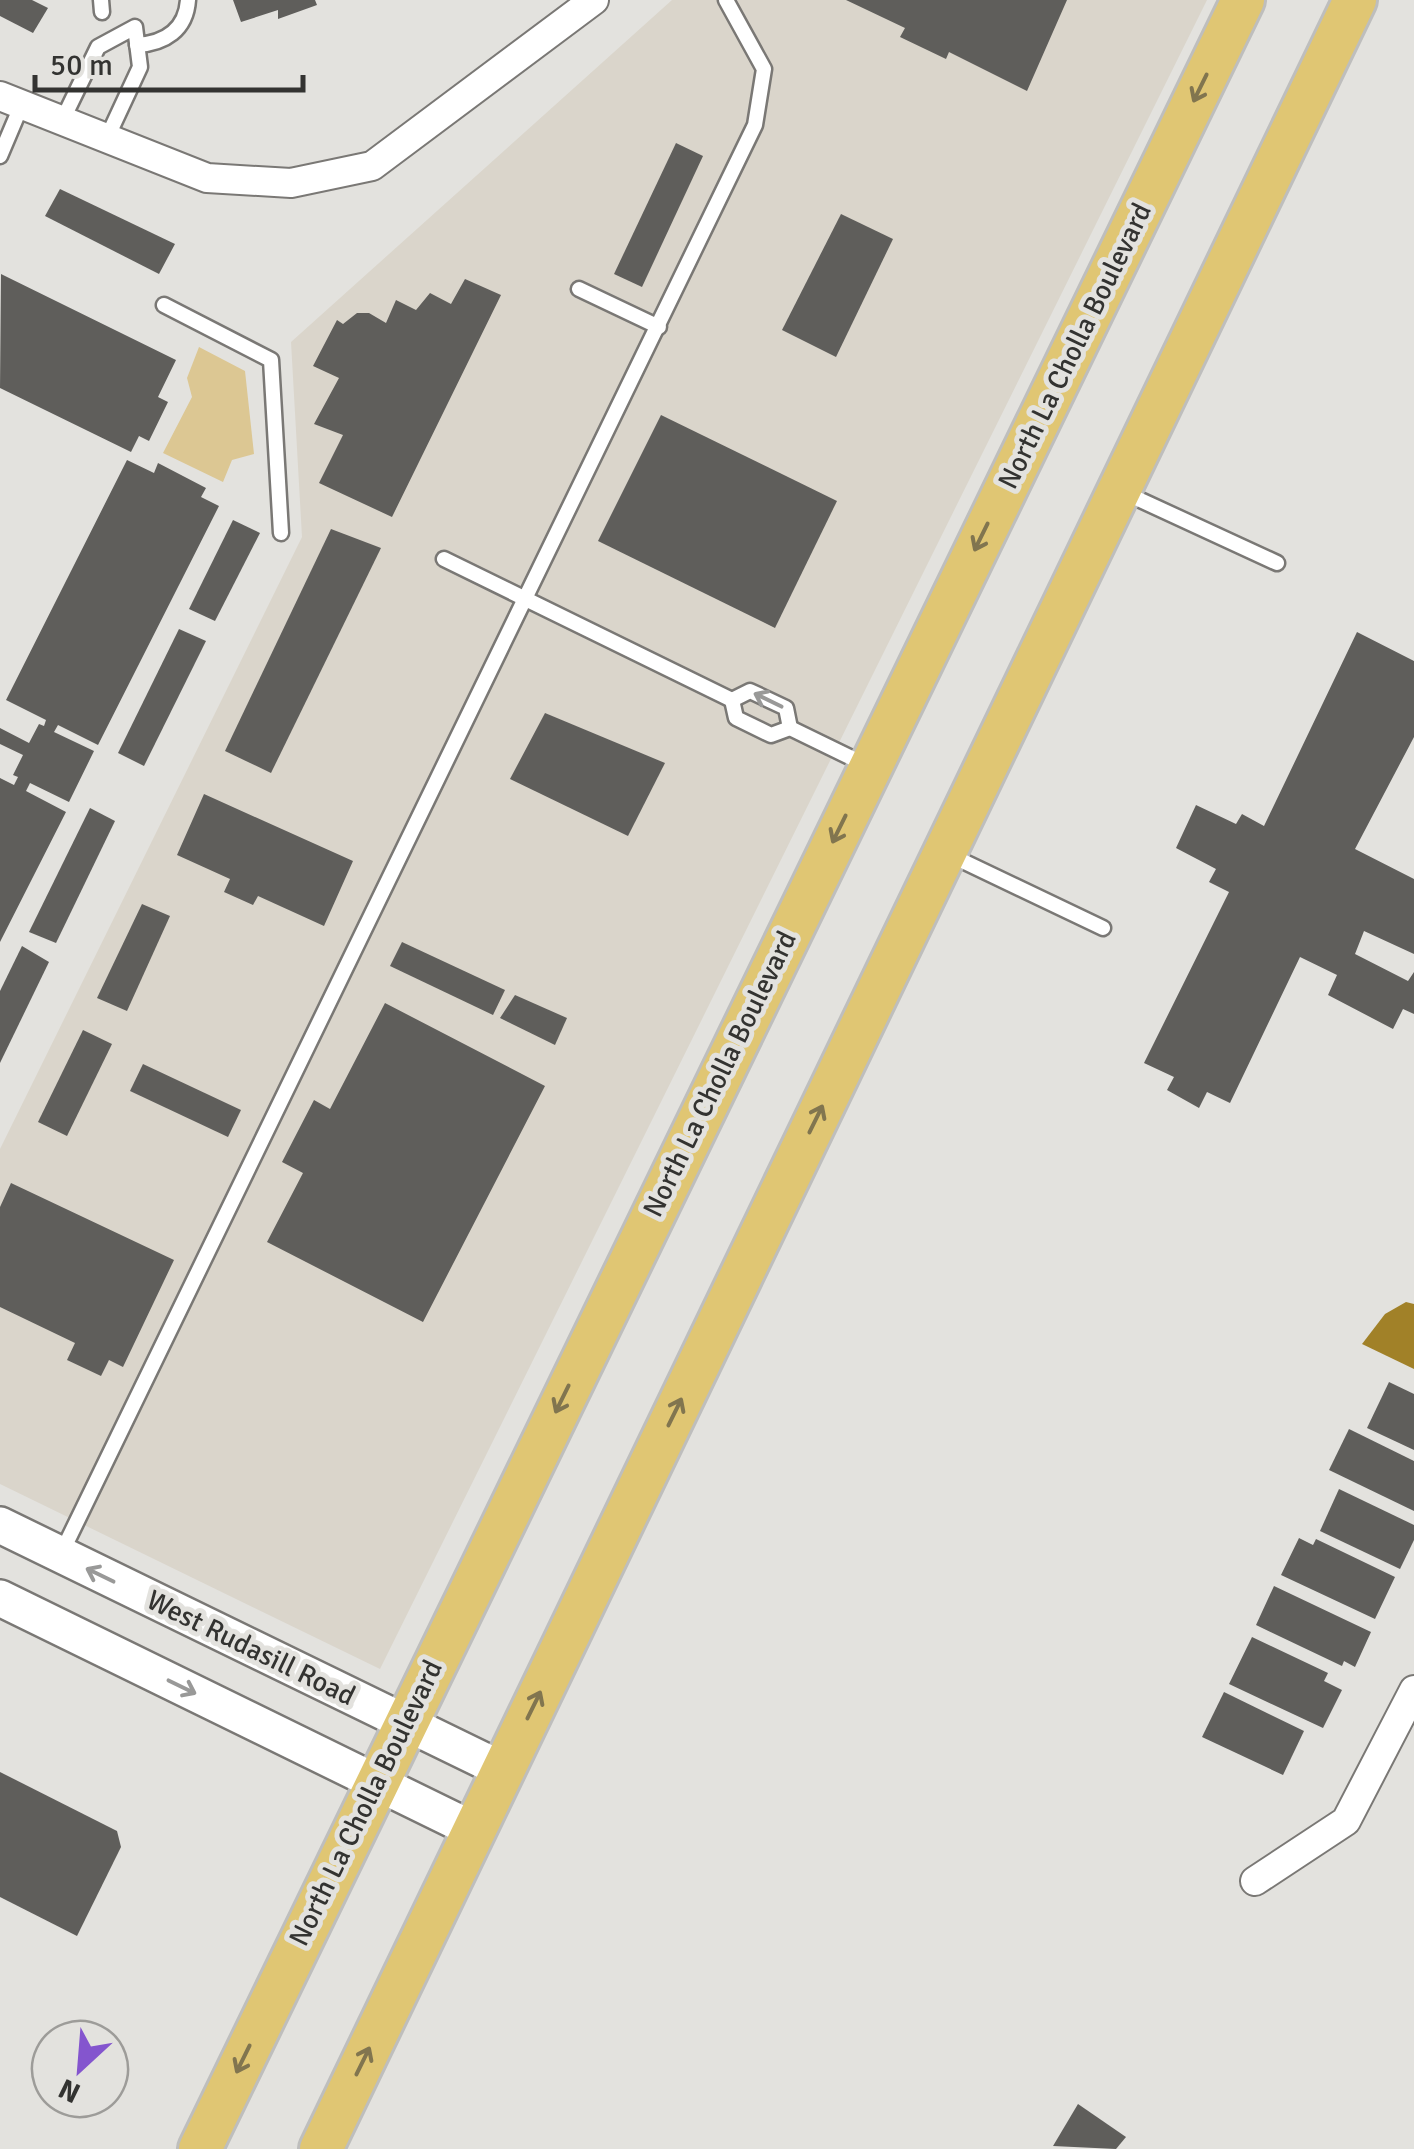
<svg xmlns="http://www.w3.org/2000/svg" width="1414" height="2149" viewBox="0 0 1414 2149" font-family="Signika,sans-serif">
  <rect width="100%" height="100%" fill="#e3e2de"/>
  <path fill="#dad5cb" d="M672 0H1207L380 1669 0 1484V1149L302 537 291 342Z"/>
  <path fill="#dcc793" d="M199 347 245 371 254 454 232 460 223 482 163 453 192 397 187 378Z"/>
  <path fill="#a18128" d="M1406 1302 1414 1304V1369L1362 1344 1385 1314Z"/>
  <g fill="#5f5e5b">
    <path d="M0 0H32L48 8 33 33 0 16Z"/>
    <path d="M233 0H315L317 5 278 19V10L241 22Z"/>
    <path d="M846 0H1067L1027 91 949 52 946 59 900 37 905 28Z"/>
    <path d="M676 143 703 156 642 287 614 274Z"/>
    <path d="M60 189 175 244 159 274 45 216Z"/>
    <path d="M841 214 893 239 836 357 782 330Z"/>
    <path d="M1 274 176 360 158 397 168 402 149 441 139 436 131 452 0 388Z"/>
    <path d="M465 279 501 295 392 517 319 483 343 435 314 424 339 378 313 366 337 320 343 324 357 313H369L386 323 396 300 416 310 430 293 451 304Z"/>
    <path d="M661 415 837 501 775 628 598 541Z"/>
    <path d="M127 460 154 473 158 463 206 488 201 497 219 506 98 745 58 725 54 732 94 751 69 802 30 783 26 791 66 812 0 942V778L14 785 18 777 13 775 23 755 0 744V728L29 743 39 724 44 726 46 720 6 700Z"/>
    <path d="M233 520 260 533 215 621 189 609Z"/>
    <path d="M331 529 381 548 271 773 225 751Z"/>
    <path d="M179 629 206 641 144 766 118 753Z"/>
    <path d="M1357 632 1414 661V737L1355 849 1414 879V954L1364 931 1355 954 1408 981 1414 972V1014L1403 1009 1393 1029 1328 995 1337 975 1300 957 1230 1103 1207 1092 1199 1108 1167 1090 1174 1077 1144 1063 1229 892 1209 882 1216 869 1176 848 1196 805 1236 824 1242 814 1264 826Z"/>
    <path d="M545 713 665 763 628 836 510 779Z"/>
    <path d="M204 794 353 861 324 926 258 896 253 905 224 892 230 879 177 855Z"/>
    <path d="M90 808 115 821 56 943 29 932Z"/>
    <path d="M142 904 170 916 127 1011 97 998Z"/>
    <path d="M402 942 505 990 493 1015 390 966Z"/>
    <path d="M22 946 49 962 0 1063V991Z"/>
    <path d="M515 995 567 1018 555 1045 500 1018Z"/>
    <path d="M385 1003 545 1086 423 1322 267 1242 303 1173 282 1162 314 1100 330 1109Z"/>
    <path d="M83 1030 112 1044 67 1136 38 1122Z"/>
    <path d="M143 1064 241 1110 228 1137 130 1091Z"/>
    <path d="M11 1183 174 1260 123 1367 109 1360 101 1376 67 1360 75 1343 0 1307V1207Z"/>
    <path d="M1389 1382 1414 1394V1450L1367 1428Z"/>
    <path d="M1349 1429 1414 1461V1511L1329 1470Z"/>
    <path d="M1339 1489 1414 1525V1540L1400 1569 1320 1531Z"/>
    <path d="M1299 1538 1313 1545 1316 1539 1395 1577 1375 1619 1281 1575Z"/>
    <path d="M1274 1586 1371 1632 1355 1667 1344 1661 1342 1666 1256 1625Z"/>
    <path d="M1252 1637 1328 1673 1324 1681 1342 1690 1323 1728 1229 1684Z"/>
    <path d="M1224 1692 1304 1731 1283 1775 1202 1737Z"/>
    <path d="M0 1772 117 1831 121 1847 77 1936 0 1897Z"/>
    <path d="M1078 2104 1126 2137 1116 2149 1053 2146Z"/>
  </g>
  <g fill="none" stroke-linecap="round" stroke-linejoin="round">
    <g stroke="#7a7875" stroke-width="19">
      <g id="service">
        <path d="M101 0 102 12"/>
        <path d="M137 45C165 43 186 30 188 0"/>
        <path d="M62 121 98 47 135 27 140 67 107 138"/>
        <path d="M0 156 22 104"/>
        <path d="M579 289 659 327"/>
        <path d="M164 305 271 360 281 533"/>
        <path d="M1123 492 1277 563"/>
        <path d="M444 559 732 700"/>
        <path d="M732 700 736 718 771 735 790 728 864 764"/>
        <path d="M732 700 750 691 786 708 790 728"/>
        <path d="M950 855 1103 928"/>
        <path d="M61 1554 755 125 764 69 726 0"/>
      </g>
    </g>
    <g stroke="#7a7875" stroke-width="32">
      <g id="minor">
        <path d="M0 96 207 178 291 183 372 166 594 0"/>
        <path d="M1255 1881 1346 1821 1414 1690"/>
      </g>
    </g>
    <g stroke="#7a7875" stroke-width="40">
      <g id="tertiary">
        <path d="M0 1525 503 1770"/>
        <path d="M0 1598 474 1830"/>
      </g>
    </g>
    <g stroke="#bebebd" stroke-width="48">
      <g id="primary">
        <path d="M200 2149 1243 0"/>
        <path d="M321 2149 1355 0"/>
      </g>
    </g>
    <use href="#service" stroke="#fff" stroke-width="14"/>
    <use href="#minor" stroke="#fff" stroke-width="28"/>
    <use href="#tertiary" stroke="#fff" stroke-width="35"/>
    <use href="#primary" stroke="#e0c673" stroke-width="42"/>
  </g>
  <defs><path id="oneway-shaft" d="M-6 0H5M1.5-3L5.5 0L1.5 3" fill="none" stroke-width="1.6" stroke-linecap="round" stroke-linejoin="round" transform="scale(2.5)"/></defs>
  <g stroke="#81754f">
    <use href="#oneway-shaft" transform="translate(1200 88) rotate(116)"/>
    <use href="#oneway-shaft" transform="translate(981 537) rotate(116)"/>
    <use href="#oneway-shaft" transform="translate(839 829) rotate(116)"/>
    <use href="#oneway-shaft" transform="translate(816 1119) rotate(-64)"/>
    <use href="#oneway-shaft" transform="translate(562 1399) rotate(116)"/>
    <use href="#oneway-shaft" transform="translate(675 1412) rotate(-64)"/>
    <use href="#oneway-shaft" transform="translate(534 1705) rotate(-64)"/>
    <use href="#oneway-shaft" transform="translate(243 2059) rotate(116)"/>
    <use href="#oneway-shaft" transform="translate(363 2061) rotate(-64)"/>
  </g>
  <g stroke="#999998">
    <use href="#oneway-shaft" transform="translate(768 700) rotate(-154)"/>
    <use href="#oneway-shaft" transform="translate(100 1575) rotate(-154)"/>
    <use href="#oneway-shaft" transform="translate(182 1687) rotate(26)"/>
  </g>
  <g text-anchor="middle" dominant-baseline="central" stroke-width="10" stroke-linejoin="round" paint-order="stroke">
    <g font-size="28" fill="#333331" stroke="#e3e2de">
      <text transform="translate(1075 346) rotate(-64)">North La Cholla Boulevard</text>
      <text transform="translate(720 1074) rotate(-64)">North La Cholla Boulevard</text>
      <text transform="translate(251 1648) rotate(26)">West Rudasill Road</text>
      <text transform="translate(366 1803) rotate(-64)">North La Cholla Boulevard</text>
    </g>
  </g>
  <g transform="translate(80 2069) rotate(206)"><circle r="48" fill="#e3e2de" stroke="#9d9c99" stroke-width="2.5"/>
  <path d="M0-8L18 38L0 25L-18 38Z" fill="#8455ce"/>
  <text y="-15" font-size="28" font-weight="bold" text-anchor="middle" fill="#333331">N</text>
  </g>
  <path d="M35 75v15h268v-15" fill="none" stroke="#333331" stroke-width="5"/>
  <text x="50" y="75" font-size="30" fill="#333331" stroke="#e3e2de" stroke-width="8" paint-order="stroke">50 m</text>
</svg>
